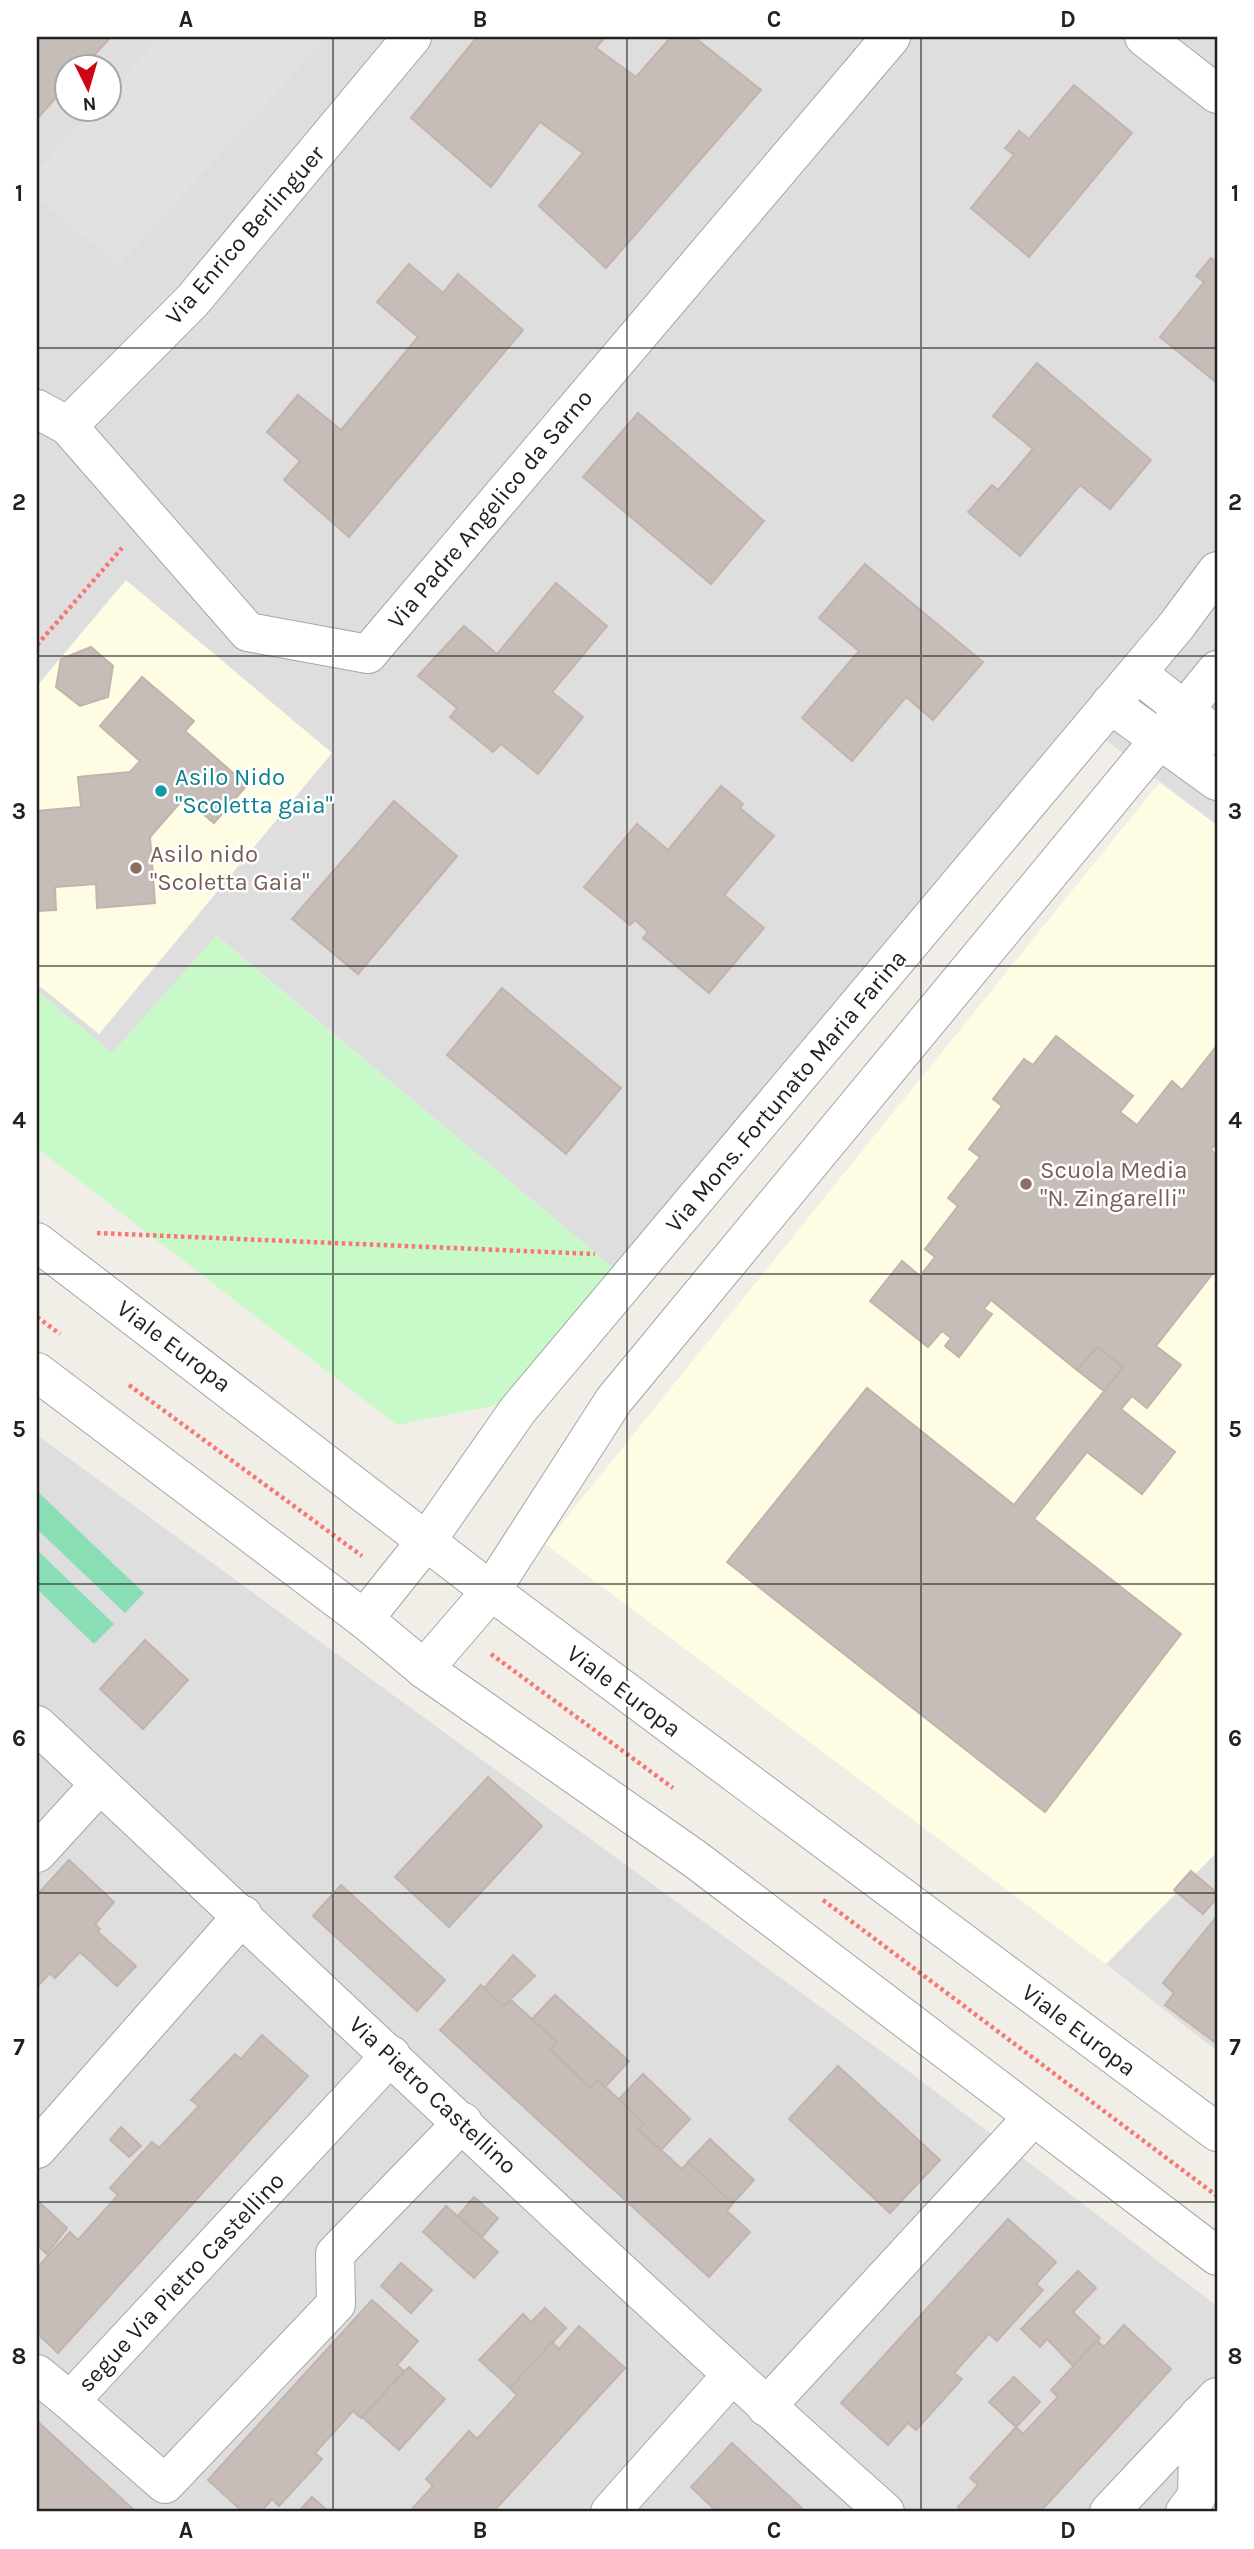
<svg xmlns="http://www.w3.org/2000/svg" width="1254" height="2549" viewBox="0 0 1254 2549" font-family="Karla,sans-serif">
  <rect width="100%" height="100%" fill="#f1eee8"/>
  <g fill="#dfdede" fill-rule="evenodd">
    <path d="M37 37H1217V825L1077 718 618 1272 217 936 112 1053 37 991ZM66 66H108V108H66Z"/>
    <path d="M37 1435 911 2073 1217 2306V2512H37Z"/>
    <path d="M1217 1852V2051L1106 1964Z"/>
  </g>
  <g fill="#fffce4">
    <path d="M126 580 332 753 99 1034 37 984V686Z"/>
    <path d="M1159 783 1217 825V1852L1106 1964 545 1544Z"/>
  </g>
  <path fill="#c8f9c8" d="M216 936 618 1272 503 1404 397 1425 37 1148V991L112 1053Z"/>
  <g fill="#89deb6">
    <path d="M37 1491 144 1593 125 1613 37 1529Z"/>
    <path d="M37 1550 114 1624 94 1644 37 1589Z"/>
  </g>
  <path fill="#e1e1e1" d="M160 37H327L119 265 37 198V170L94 109 108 108 109 93Z"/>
  <g fill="#c6bdb8" stroke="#c3b3ab" stroke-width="2">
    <path d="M37 37H111L84 66H66V86L37 119Z"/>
    <path d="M477 37H605L596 48 636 77 671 37H694L761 90 606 268 539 206 583 153 540 122 491 187 411 118Z"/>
    <path d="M1074 85 1132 133 1029 257 971 208 1014 155 1005 148 1019 131 1029 139Z"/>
    <path d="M1211 258 1217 263V383L1160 337 1204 282 1196 276Z"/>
    <path d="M409 264 443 293 458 274 523 330 349 537 284 480 300 461 267 432 298 395 341 430 418 337 377 302Z"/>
    <path d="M1037 363 1151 460 1110 509 1080 485 1020 556 968 512 992 485 998 490 1033 449 993 416Z"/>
    <path d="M638 413 764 521 711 584 583 477Z"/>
    <path d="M865 564 983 662 933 720 906 697 852 761 802 718 859 651 819 618Z"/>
    <path d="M556 583 607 626 552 692 583 717 538 774 501 744 493 752 450 717 457 708 418 676 464 626 497 654Z"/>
    <path d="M91 647 113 666 108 697 80 706 56 687 61 659Z"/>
    <path d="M142 677 194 721 185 731 247 785 214 823 184 798 150 837 155 903 97 908 96 884 55 887 56 910 37 911V811L81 807 78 777 130 772 140 761 100 726Z"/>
    <path d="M721 786 743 804 740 808 774 836 724 895 764 928 709 993 643 938 648 932 635 920 630 925 584 887 637 824 668 850Z"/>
    <path d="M394 801 457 856 358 974 292 919Z"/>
    <path d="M502 988 621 1088 566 1154 447 1055Z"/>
    <path d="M1056 1036 1133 1096 1120 1112 1137 1125 1172 1081 1182 1090 1215 1048 1217 1050V1142L1211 1150 1217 1155V1268L1156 1346 1181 1365 1147 1408 1132 1396 1121 1409 1175 1452 1142 1494 1087 1452 1034 1519 1181 1634 1045 1812 727 1562 867 1388 1014 1505 1123 1367 1097 1347 1077 1370 991 1300 984 1309 992 1314 959 1357 945 1346 951 1338 942 1331 928 1347 870 1301 902 1261 920 1276 935 1257 925 1249 958 1206 948 1198 980 1157 969 1149 1002 1106 993 1099 1024 1059 1033 1065Z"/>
    <path d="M1097 1347 1123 1367 1104 1391 1077 1370Z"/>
    <path d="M145 1640 188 1680 143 1729 100 1689Z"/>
    <path d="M488 1777 542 1826 449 1927 395 1877Z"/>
    <path d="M69 1860 114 1902 95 1924 100 1929 97 1931 136 1966 117 1986 80 1952 55 1978 50 1973 37 1987V1895Z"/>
    <path d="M1191 1871 1217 1893V1898L1203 1914 1174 1890Z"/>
    <path d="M341 1885 445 1980 417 2011 313 1916Z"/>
    <path d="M1217 1916V2044L1165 2005 1174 1993 1163 1983Z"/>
    <path d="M513 1955 535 1976 503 2006 484 1988Z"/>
    <path d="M481 1985 503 2006 512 2001 557 2042 550 2049 591 2088 598 2080 644 2123 638 2129 682 2169 688 2162 733 2203 727 2211 750 2232 709 2277 440 2030Z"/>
    <path d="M555 1995 629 2061 605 2087 598 2080 591 2088 550 2049 557 2042 532 2019Z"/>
    <path d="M262 2035 308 2076 58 2353 37 2333V2268L70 2232 78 2240 118 2195 110 2188 152 2142 159 2148 199 2106 191 2100 235 2054 241 2059Z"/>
    <path d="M838 2066 940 2160 890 2213 789 2119Z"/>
    <path d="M643 2074 690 2119 661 2150 638 2129 644 2123 619 2099Z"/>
    <path d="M121 2127 141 2146 129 2157 110 2140Z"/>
    <path d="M710 2139 754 2180 733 2203 688 2162Z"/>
    <path d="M474 2197 498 2218 482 2237 458 2216Z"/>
    <path d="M39 2202 67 2228 47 2254 37 2245Z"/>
    <path d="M446 2206 498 2252 474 2278 423 2232Z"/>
    <path d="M1008 2219 1056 2262 1036 2284 1043 2290 997 2341 989 2334 954 2373 962 2379 916 2430 908 2423 888 2445 841 2403Z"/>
    <path d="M401 2263 432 2290 411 2313 381 2286Z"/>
    <path d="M1078 2271 1096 2288 1073 2312 1100 2338 1073 2366 1047 2339 1040 2347 1021 2329Z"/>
    <path d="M372 2300 418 2341 397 2365 404 2371 361 2418 353 2411 315 2453 322 2459 279 2506 272 2499 261 2512H243L208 2480Z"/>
    <path d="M545 2308 566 2328 510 2388 479 2360 523 2314 531 2322Z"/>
    <path d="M1124 2325 1171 2369 1040 2512H963L958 2507 978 2485 970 2478 1016 2427 1023 2434 1058 2397 1051 2390 1097 2341 1104 2347Z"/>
    <path d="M579 2326 625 2368 493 2512H409L433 2486 426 2479 469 2431 477 2439 517 2395 510 2388 552 2342 559 2349Z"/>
    <path d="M409 2367 445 2399 399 2450 362 2417Z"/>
    <path d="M1014 2377 1040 2402 1016 2427 989 2402Z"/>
    <path d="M37 2421 62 2444 136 2512H37Z"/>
    <path d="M732 2443 806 2512H710L713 2508 691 2487Z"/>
    <path d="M312 2497 329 2512H298Z"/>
  </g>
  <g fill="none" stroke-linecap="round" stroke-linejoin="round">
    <g stroke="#a5a5a5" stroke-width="40">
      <g id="minor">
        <path d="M1144 37 1217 94"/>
        <path d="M37 409 68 426 248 632 368 654 891 37"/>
        <path d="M68 426 193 300 412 37"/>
        <path d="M1137 673 1217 736"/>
        <path d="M1110 704 1217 781"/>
        <path d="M364 1619 427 1540 518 1410 1177 625 1217 571"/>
        <path d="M424 1669 491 1591 614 1400 1217 670"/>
        <path d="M37 1725C319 1988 597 2256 885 2512"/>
        <path d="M37 1853 100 1784"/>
        <path d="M391 2055 70 2401 165 2484 336 2304 335 2254 463 2122"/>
        <path d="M37 2149 243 1915"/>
        <path d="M37 2374 70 2401"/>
        <path d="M766 2407 1033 2117"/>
        <path d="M610 2512 731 2376"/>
        <path d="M1109 2512 1217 2397"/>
        <path d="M1185 2512 1197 2496 1199 2415"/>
      </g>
    </g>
    <g stroke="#a5a5a5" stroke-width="40">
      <g id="tertiary">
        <path d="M37 1242 491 1591 1217 2132"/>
        <path d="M37 1372 364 1619 424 1669 695 1859 1217 2256"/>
      </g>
    </g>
    <g stroke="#f87673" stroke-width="4.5" stroke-dasharray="3.5 3.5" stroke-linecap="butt">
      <path d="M37 645 122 548"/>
      <path d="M97 1233 595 1254"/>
      <path d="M37 1317 60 1334"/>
      <path d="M129 1385 362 1556"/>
      <path d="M491 1654 673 1788"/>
      <path d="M823 1900 1217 2196"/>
    </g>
    <use href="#minor" stroke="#fff" stroke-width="38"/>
    <use href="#tertiary" stroke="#fff" stroke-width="38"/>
  </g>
  <path fill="none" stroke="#212121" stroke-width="2" stroke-opacity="0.55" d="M333 37V2512M627 37V2512M921 37V2512M37 348H1217M37 656H1217M37 966H1217M37 1274H1217M37 1584H1217M37 1893H1217M37 2202H1217"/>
  <circle fill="#0f9aa8" stroke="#fff" stroke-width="2.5" cx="161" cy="791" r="7"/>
  <g fill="#8d6e63" stroke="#fff" stroke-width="2.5">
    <circle cx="136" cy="868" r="7"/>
    <circle cx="1026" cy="1184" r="7"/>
  </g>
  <g text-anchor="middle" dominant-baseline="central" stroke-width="5" stroke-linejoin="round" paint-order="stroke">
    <g font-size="24" fill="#212121" stroke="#fff">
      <text transform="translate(245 235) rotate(-49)">Via Enrico Berlinguer</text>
      <text transform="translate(490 509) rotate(-50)">Via Padre Angelico da Sarno</text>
      <text transform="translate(786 1091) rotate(-50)">Via Mons. Fortunato Maria Farina</text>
      <text transform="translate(174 1346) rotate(37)">Viale Europa</text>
      <text transform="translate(624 1691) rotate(37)">Viale Europa</text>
      <text transform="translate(1079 2030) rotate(37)">Viale Europa</text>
      <text transform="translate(433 2095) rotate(43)">Via Pietro Castellino</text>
      <text transform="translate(181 2282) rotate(-47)">segue Via Pietro Castellino</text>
    </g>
    <g font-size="24" fill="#0d838f" stroke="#fff" text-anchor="start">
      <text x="175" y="777">Asilo Nido<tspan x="175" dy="28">"Scoletta gaia"</tspan></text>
    </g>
    <g font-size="24" fill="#785e54" stroke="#fff" text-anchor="start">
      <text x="150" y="854">Asilo nido<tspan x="150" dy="28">"Scoletta Gaia"</tspan></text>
      <text x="1040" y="1170">Scuola Media<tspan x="1040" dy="28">"N. Zingarelli"</tspan></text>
    </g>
  </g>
  <rect width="1254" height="2549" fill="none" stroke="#ffffff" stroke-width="77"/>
  <g transform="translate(88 88) rotate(175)"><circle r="33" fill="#ffffff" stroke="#a6a6a6" stroke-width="2"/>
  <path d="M0-5L12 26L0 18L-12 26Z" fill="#cf0415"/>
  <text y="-10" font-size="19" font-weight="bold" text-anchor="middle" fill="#212121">N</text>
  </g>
  <rect x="38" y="38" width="1178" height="2472" fill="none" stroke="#212121" stroke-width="2.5"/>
  <g font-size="23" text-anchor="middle" font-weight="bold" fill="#212121">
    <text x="186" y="27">A</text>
    <text x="480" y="27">B</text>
    <text x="774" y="27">C</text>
    <text x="1068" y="27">D</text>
    <text x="19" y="201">1</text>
    <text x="1235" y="201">1</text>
    <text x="19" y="510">2</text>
    <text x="1235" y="510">2</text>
    <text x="19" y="819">3</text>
    <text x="1235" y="819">3</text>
    <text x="19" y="1128">4</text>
    <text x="1235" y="1128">4</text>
    <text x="19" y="1437">5</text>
    <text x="1235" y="1437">5</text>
    <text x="19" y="1746">6</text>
    <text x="1235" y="1746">6</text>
    <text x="19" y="2055">7</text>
    <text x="1235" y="2055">7</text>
    <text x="19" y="2364">8</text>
    <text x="1235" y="2364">8</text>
    <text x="186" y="2538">A</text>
    <text x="480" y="2538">B</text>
    <text x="774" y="2538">C</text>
    <text x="1068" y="2538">D</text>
  </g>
</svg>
